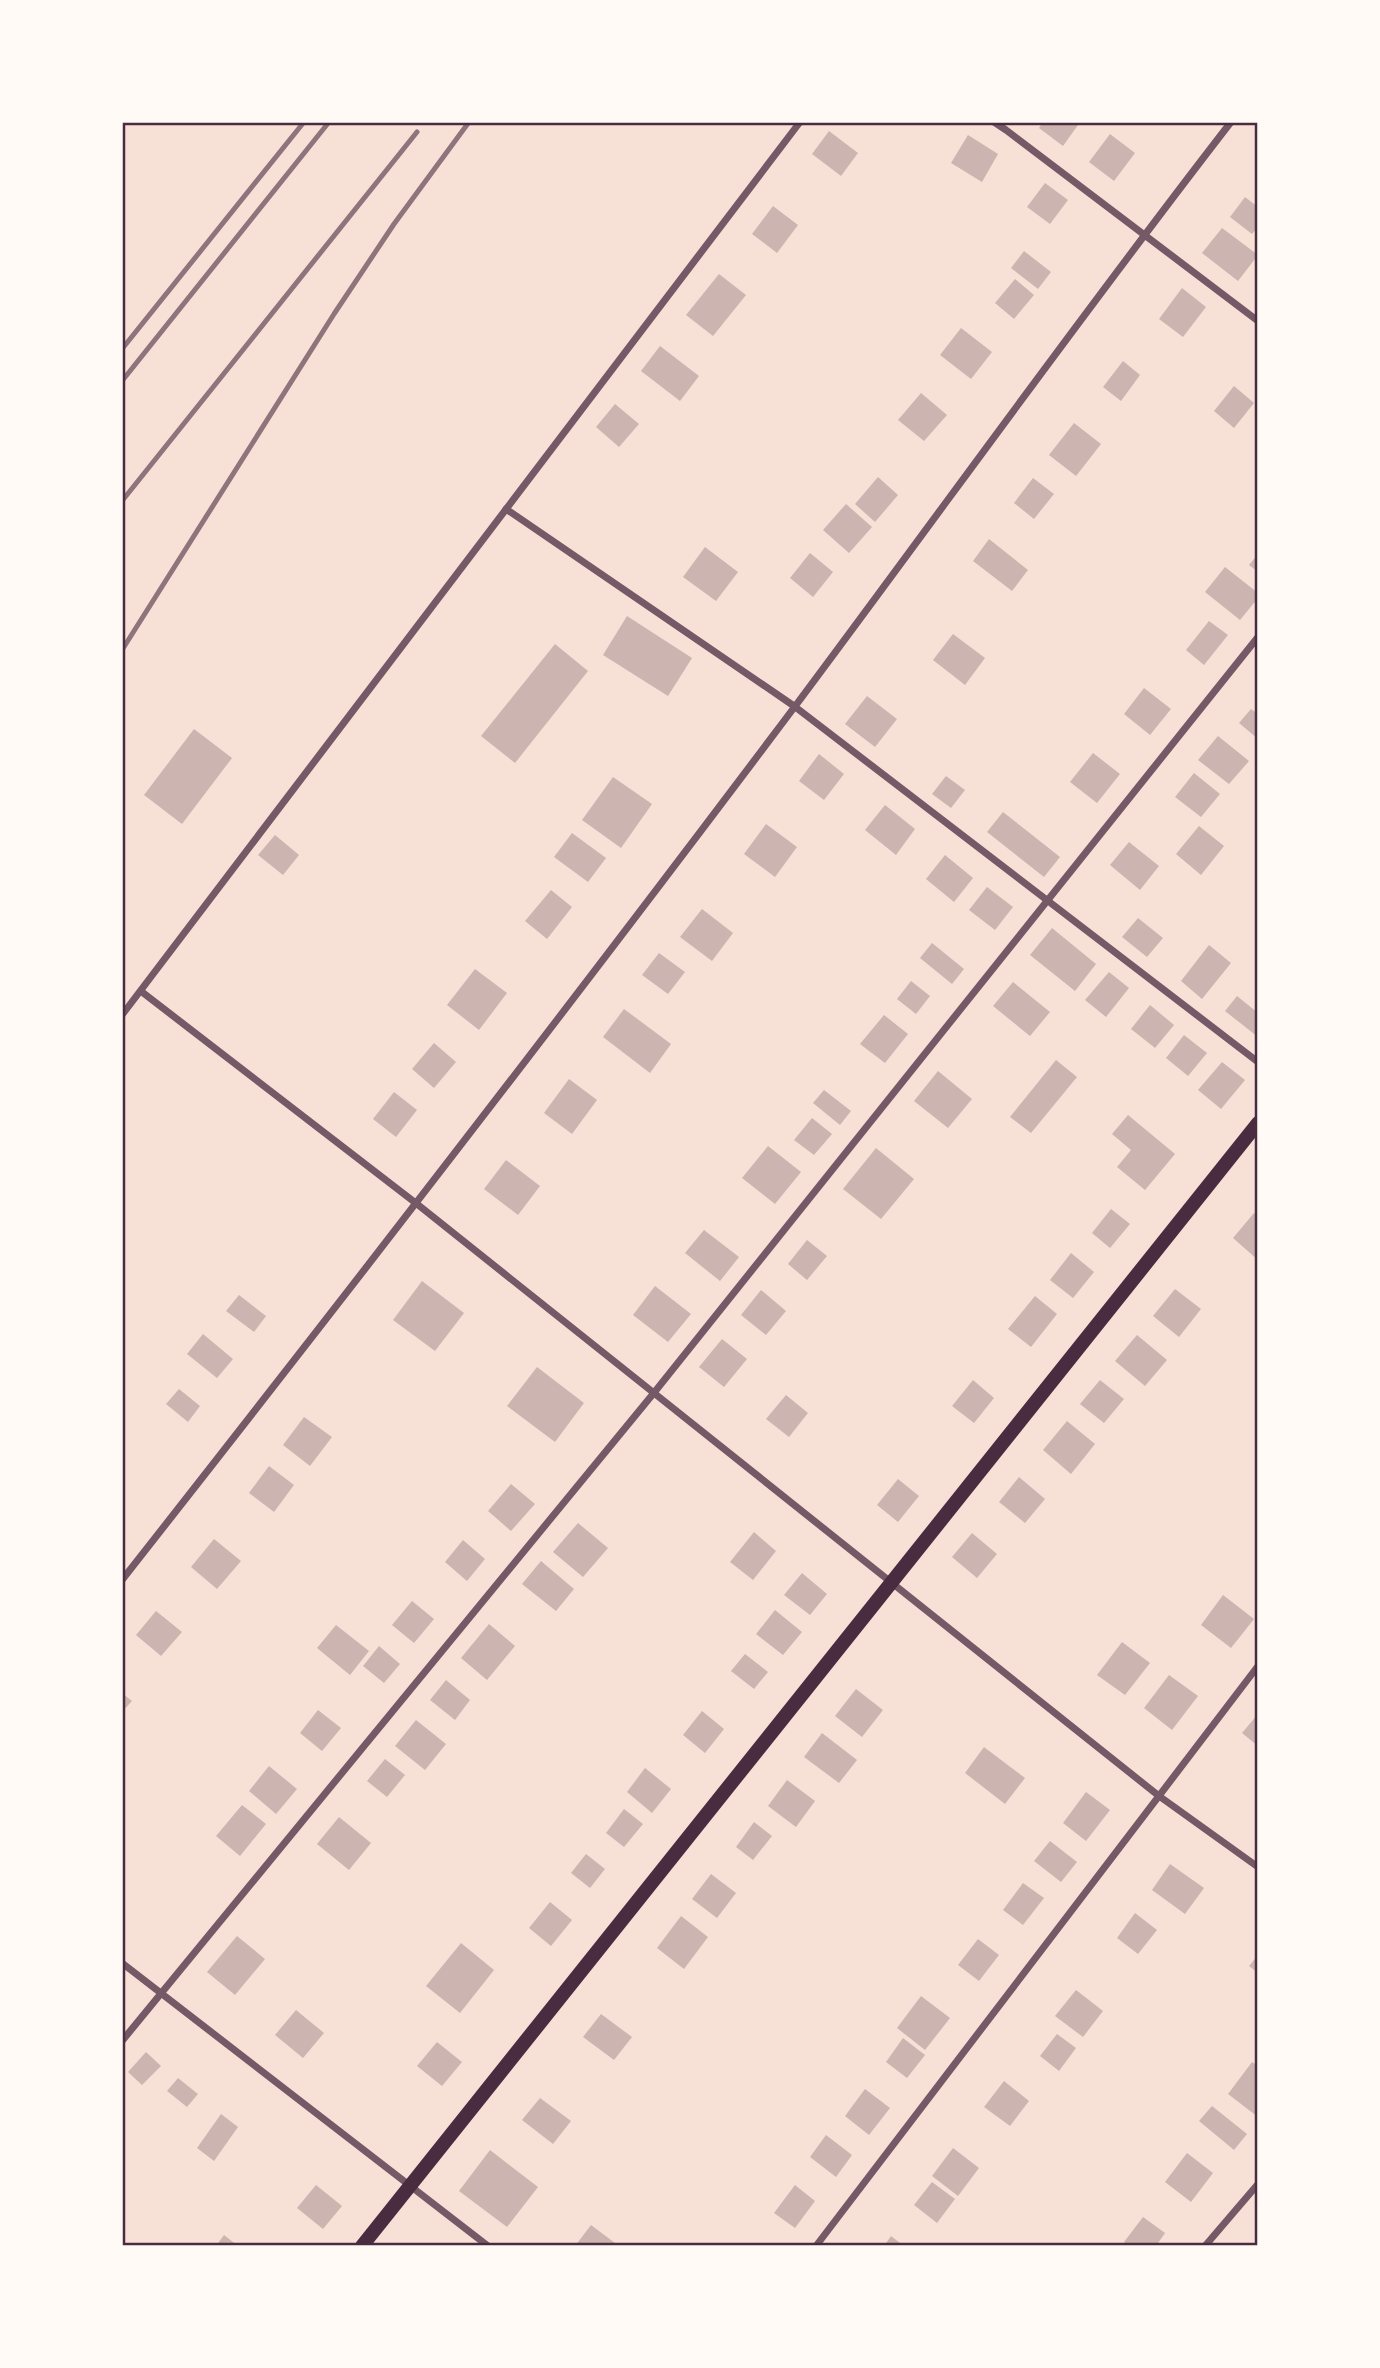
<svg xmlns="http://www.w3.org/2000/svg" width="1380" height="2368" viewBox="0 0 1380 2368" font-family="Arial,sans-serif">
  <rect width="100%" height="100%" fill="#f7e1d7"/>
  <g fill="#ccb4b1">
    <path d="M1043 122H1075L1078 125 1063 146 1039 128Z"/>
    <path d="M829 131 858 153 841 176 812 154Z"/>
    <path d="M1110 134 1135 153 1114 181 1089 162Z"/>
    <path d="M968 135 998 154 982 182 951 163Z"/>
    <path d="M1045 183 1068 200 1050 224 1027 207Z"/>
    <path d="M1245 197 1258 207V227L1252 234 1230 217Z"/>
    <path d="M773 206 798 225 777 253 752 234Z"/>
    <path d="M1222 228 1258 255 1238 281 1202 253Z"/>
    <path d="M1024 251 1051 272 1038 289 1011 268Z"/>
    <path d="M719 274 746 295 713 336 686 315Z"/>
    <path d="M1015 279 1034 295 1014 319 995 303Z"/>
    <path d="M1182 288 1206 307 1183 337 1159 319Z"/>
    <path d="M961 328 992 352 971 379 940 355Z"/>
    <path d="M660 346 699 376 680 401 641 371Z"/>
    <path d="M1123 361 1140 375 1121 401 1103 387Z"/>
    <path d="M1234 386 1254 403 1234 428 1214 411Z"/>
    <path d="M921 393 947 415 924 441 898 420Z"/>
    <path d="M615 404 639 424 619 447 596 427Z"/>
    <path d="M1074 423 1101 444 1076 476 1049 455Z"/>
    <path d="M878 477 898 495 875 522 855 504Z"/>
    <path d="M1033 478 1054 494 1034 519 1014 503Z"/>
    <path d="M846 504 872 527 849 553 823 530Z"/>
    <path d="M989 539 1028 570 1012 591 973 561Z"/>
    <path d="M705 547 738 572 716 601 683 577Z"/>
    <path d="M810 553 833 572 813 597 790 578Z"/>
    <path d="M1258 554V572L1249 565Z"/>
    <path d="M1225 567 1258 593V598L1240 620 1205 592Z"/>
    <path d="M627 616 692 658 668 696 603 655Z"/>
    <path d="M1209 621 1228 635 1204 665 1186 650Z"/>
    <path d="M953 634 985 658 965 685 933 660Z"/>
    <path d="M555 644 588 671 515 763 481 736Z"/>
    <path d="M1144 688 1171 709 1150 735 1124 714Z"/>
    <path d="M867 696 897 719 875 747 845 724Z"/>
    <path d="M1251 709 1258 714V739L1239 723Z"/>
    <path d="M194 729 232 758 182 824 144 795Z"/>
    <path d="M1218 736 1249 761 1229 784 1198 760Z"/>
    <path d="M1093 753 1120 774 1097 803 1070 782Z"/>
    <path d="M819 754 844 774 824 800 799 781Z"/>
    <path d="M1194 773 1220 794 1201 817 1175 797Z"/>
    <path d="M946 776 965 790 951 808 932 794Z"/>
    <path d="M613 777 652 804 621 848 582 820Z"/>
    <path d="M885 805 915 829 896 855 865 830Z"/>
    <path d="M1003 812 1060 857 1044 877 987 832Z"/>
    <path d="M766 824 797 847 775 877 744 854Z"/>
    <path d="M1199 826 1224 846 1201 875 1176 854Z"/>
    <path d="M572 833 606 858 588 882 554 857Z"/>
    <path d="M275 835 299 855 283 875 258 855Z"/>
    <path d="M1129 842 1159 866 1140 890 1110 865Z"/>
    <path d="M945 855 973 878 954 902 926 879Z"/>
    <path d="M987 887 1013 907 995 930 969 910Z"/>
    <path d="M551 890 572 907 547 939 525 921Z"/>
    <path d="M702 909 733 933 712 961 680 937Z"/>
    <path d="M1138 918 1163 938 1147 957 1122 937Z"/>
    <path d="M1052 928 1096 964 1075 991 1030 955Z"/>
    <path d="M932 943 964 969 952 984 920 958Z"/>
    <path d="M1209 945 1231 963 1202 999 1181 981Z"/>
    <path d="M659 953 685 972 668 994 642 975Z"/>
    <path d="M475 969 507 993 479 1030 447 1005Z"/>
    <path d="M1109 972 1129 988 1106 1017 1085 1000Z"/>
    <path d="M911 981 930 996 916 1014 897 999Z"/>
    <path d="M1013 982 1050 1012 1030 1036 993 1006Z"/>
    <path d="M1237 996 1258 1013V1037L1225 1011Z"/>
    <path d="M1150 1005 1174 1025 1155 1048 1131 1029Z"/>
    <path d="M624 1009 671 1044 650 1073 603 1037Z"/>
    <path d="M884 1015 908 1034 885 1063 860 1044Z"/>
    <path d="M1184 1035 1207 1053 1188 1076 1166 1058Z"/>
    <path d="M434 1043 456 1062 434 1088 412 1069Z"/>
    <path d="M1056 1060 1077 1077 1031 1133 1010 1117Z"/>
    <path d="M1222 1062 1245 1080 1221 1109 1198 1090Z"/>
    <path d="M938 1071 972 1099 948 1128 914 1101Z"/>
    <path d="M569 1079 597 1100 572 1134 544 1113Z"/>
    <path d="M824 1090 851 1111 840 1125 813 1103Z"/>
    <path d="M394 1092 417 1110 396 1137 373 1119Z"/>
    <path d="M1128 1115 1175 1154 1145 1190 1117 1167 1131 1150 1112 1134Z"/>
    <path d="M812 1118 832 1134 814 1155 794 1140Z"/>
    <path d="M768 1146 801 1172 775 1204 742 1178Z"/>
    <path d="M876 1148 914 1179 881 1219 843 1189Z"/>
    <path d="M506 1160 540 1186 518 1215 484 1189Z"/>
    <path d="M1111 1209 1130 1224 1110 1248 1092 1233Z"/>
    <path d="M1254 1213 1258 1216V1260L1233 1238Z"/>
    <path d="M704 1230 739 1257 720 1281 685 1253Z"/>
    <path d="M807 1240 827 1256 807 1280 788 1264Z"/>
    <path d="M1071 1253 1094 1272 1073 1298 1050 1280Z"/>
    <path d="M422 1281 464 1313 435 1351 393 1320Z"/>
    <path d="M655 1286 691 1314 668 1342 633 1315Z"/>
    <path d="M1175 1289 1201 1309 1179 1337 1153 1316Z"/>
    <path d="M761 1290 786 1311 766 1335 741 1315Z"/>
    <path d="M239 1295 266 1316 254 1332 226 1311Z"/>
    <path d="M1035 1296 1057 1314 1031 1347 1008 1329Z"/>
    <path d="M203 1334 233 1359 217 1378 187 1354Z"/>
    <path d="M1137 1335 1167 1360 1145 1386 1115 1361Z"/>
    <path d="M722 1339 747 1359 724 1387 699 1367Z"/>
    <path d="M537 1367 584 1403 555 1442 507 1406Z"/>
    <path d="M973 1380 994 1398 974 1423 952 1406Z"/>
    <path d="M1100 1380 1124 1399 1104 1423 1080 1404Z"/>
    <path d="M179 1389 200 1406 188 1422 166 1404Z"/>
    <path d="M786 1395 808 1413 789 1437 766 1419Z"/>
    <path d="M304 1417 332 1437 310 1466 283 1445Z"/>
    <path d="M1067 1421 1095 1444 1071 1474 1043 1450Z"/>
    <path d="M269 1466 294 1485 274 1512 249 1493Z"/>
    <path d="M1019 1477 1045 1499 1025 1523 999 1502Z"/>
    <path d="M898 1479 919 1496 898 1522 877 1505Z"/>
    <path d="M511 1484 535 1504 511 1531 488 1511Z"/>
    <path d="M578 1523 608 1548 583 1577 553 1552Z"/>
    <path d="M754 1532 776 1551 753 1580 730 1562Z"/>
    <path d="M972 1533 997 1554 977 1578 952 1557Z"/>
    <path d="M214 1539 241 1561 217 1589 191 1567Z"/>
    <path d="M463 1540 485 1559 467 1581 445 1562Z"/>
    <path d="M541 1561 574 1589 556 1611 522 1584Z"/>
    <path d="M802 1573 827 1594 810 1615 784 1595Z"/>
    <path d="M1223 1595 1254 1619 1231 1648 1201 1625Z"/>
    <path d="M412 1601 434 1619 414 1643 392 1625Z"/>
    <path d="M775 1610 802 1632 783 1655 756 1634Z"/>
    <path d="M156 1611 182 1632 161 1656 136 1635Z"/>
    <path d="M489 1624 515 1646 487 1680 461 1658Z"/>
    <path d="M336 1625 369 1651 350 1675 317 1648Z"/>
    <path d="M1122 1642 1150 1663 1125 1695 1097 1675Z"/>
    <path d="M379 1646 400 1664 384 1683 363 1666Z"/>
    <path d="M745 1654 768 1672 754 1689 731 1671Z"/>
    <path d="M1169 1675 1198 1696 1172 1730 1144 1708Z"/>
    <path d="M446 1680 470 1700 455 1720 430 1700Z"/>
    <path d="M856 1689 883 1710 862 1737 835 1716Z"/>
    <path d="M122 1693 132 1701 122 1712Z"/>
    <path d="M318 1710 341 1728 322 1751 300 1733Z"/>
    <path d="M702 1711 724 1729 705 1753 683 1735Z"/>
    <path d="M1258 1714V1746L1242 1733Z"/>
    <path d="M416 1720 446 1744 425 1770 395 1746Z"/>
    <path d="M822 1733 857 1760 839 1783 804 1757Z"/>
    <path d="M984 1747 1025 1778 1005 1804 965 1773Z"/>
    <path d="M385 1759 405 1775 387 1797 367 1781Z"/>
    <path d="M269 1766 297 1789 276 1814 249 1791Z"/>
    <path d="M645 1768 671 1789 652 1813 627 1792Z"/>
    <path d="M787 1780 815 1801 796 1827 768 1806Z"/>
    <path d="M1086 1792 1110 1810 1086 1841 1063 1823Z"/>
    <path d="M242 1805 266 1824 240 1856 216 1836Z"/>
    <path d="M624 1809 643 1824 624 1847 606 1833Z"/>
    <path d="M339 1817 371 1843 349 1870 317 1844Z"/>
    <path d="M754 1822 772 1836 753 1860 736 1847Z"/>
    <path d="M1050 1841 1077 1862 1061 1882 1034 1861Z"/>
    <path d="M586 1854 605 1869 590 1888 571 1873Z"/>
    <path d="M1170 1864 1204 1888 1185 1914 1152 1890Z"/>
    <path d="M711 1874 736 1893 717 1918 692 1899Z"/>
    <path d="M1023 1883 1044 1898 1023 1925 1003 1910Z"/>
    <path d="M550 1902 572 1920 551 1946 529 1928Z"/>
    <path d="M1135 1913 1157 1930 1138 1954 1117 1938Z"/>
    <path d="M681 1916 708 1937 684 1969 657 1948Z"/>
    <path d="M237 1936 265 1959 235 1995 207 1972Z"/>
    <path d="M978 1939 999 1955 979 1981 958 1965Z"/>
    <path d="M461 1943 494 1970 460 2013 426 1986Z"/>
    <path d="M1258 1955V1973L1249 1966Z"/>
    <path d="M1076 1990 1103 2011 1083 2037 1055 2016Z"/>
    <path d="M921 1996 950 2018 925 2050 897 2028Z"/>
    <path d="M296 2010 324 2033 303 2058 275 2035Z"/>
    <path d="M601 2014 632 2037 614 2060 583 2037Z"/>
    <path d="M1057 2034 1076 2048 1059 2071 1040 2056Z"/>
    <path d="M903 2038 925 2055 907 2078 886 2062Z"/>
    <path d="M437 2042 462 2062 442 2086 417 2066Z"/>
    <path d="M146 2052 161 2066 142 2085 128 2072Z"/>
    <path d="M1252 2062 1258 2066V2117L1228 2094Z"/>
    <path d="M178 2078 198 2094 187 2107 167 2091Z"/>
    <path d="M1004 2081 1029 2101 1010 2126 984 2107Z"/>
    <path d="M865 2089 890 2108 869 2135 845 2116Z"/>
    <path d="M540 2098 571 2121 553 2144 522 2120Z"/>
    <path d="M1212 2106 1247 2134 1234 2150 1199 2121Z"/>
    <path d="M221 2114 238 2127 214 2161 197 2148Z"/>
    <path d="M826 2135 852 2155 836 2177 810 2157Z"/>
    <path d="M953 2148 979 2168 958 2196 932 2176Z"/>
    <path d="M490 2150 538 2187 507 2227 459 2191Z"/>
    <path d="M1187 2153 1213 2173 1191 2202 1165 2182Z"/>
    <path d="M932 2182 955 2199 937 2223 914 2205Z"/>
    <path d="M316 2185 342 2206 323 2229 297 2208Z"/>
    <path d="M795 2185 815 2201 795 2228 774 2213Z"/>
    <path d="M1143 2217 1165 2233 1156 2246H1129L1124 2242Z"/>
    <path d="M591 2225 619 2246H575Z"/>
    <path d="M224 2235 238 2246H216Z"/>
    <path d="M891 2236 904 2246H884Z"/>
  </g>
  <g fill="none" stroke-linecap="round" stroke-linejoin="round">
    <g stroke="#755966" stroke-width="7">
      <path d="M994 122 1006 130 1258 321"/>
      <path d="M506 509 794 706 1258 1062"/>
      <path d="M142 992 417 1204 1159 1796 1258 1867"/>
      <path d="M122 1015 800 122"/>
      <path d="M122 1580C350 1290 575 999 796 705 941 511 1082 314 1231 122"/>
      <path d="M122 1963 488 2246"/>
      <path d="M122 2041 653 1394 1258 637"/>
      <path d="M816 2246 1258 1666"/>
      <path d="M1205 2246 1258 2184"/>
    </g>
    <path stroke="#4a2c40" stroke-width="14" d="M362 2246 1258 1123"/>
    <g stroke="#8f747c" stroke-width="5">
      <path d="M122 349 304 122"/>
      <path d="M122 381 329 122"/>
      <path d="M122 501 417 132"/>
      <path d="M122 650 334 314 394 224 469 122"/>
    </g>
  </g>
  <rect width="1380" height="2368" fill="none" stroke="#fffaf5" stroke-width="248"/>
  <rect x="124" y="124" width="1132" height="2120" fill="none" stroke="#4a2c40" stroke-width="2.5"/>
</svg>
